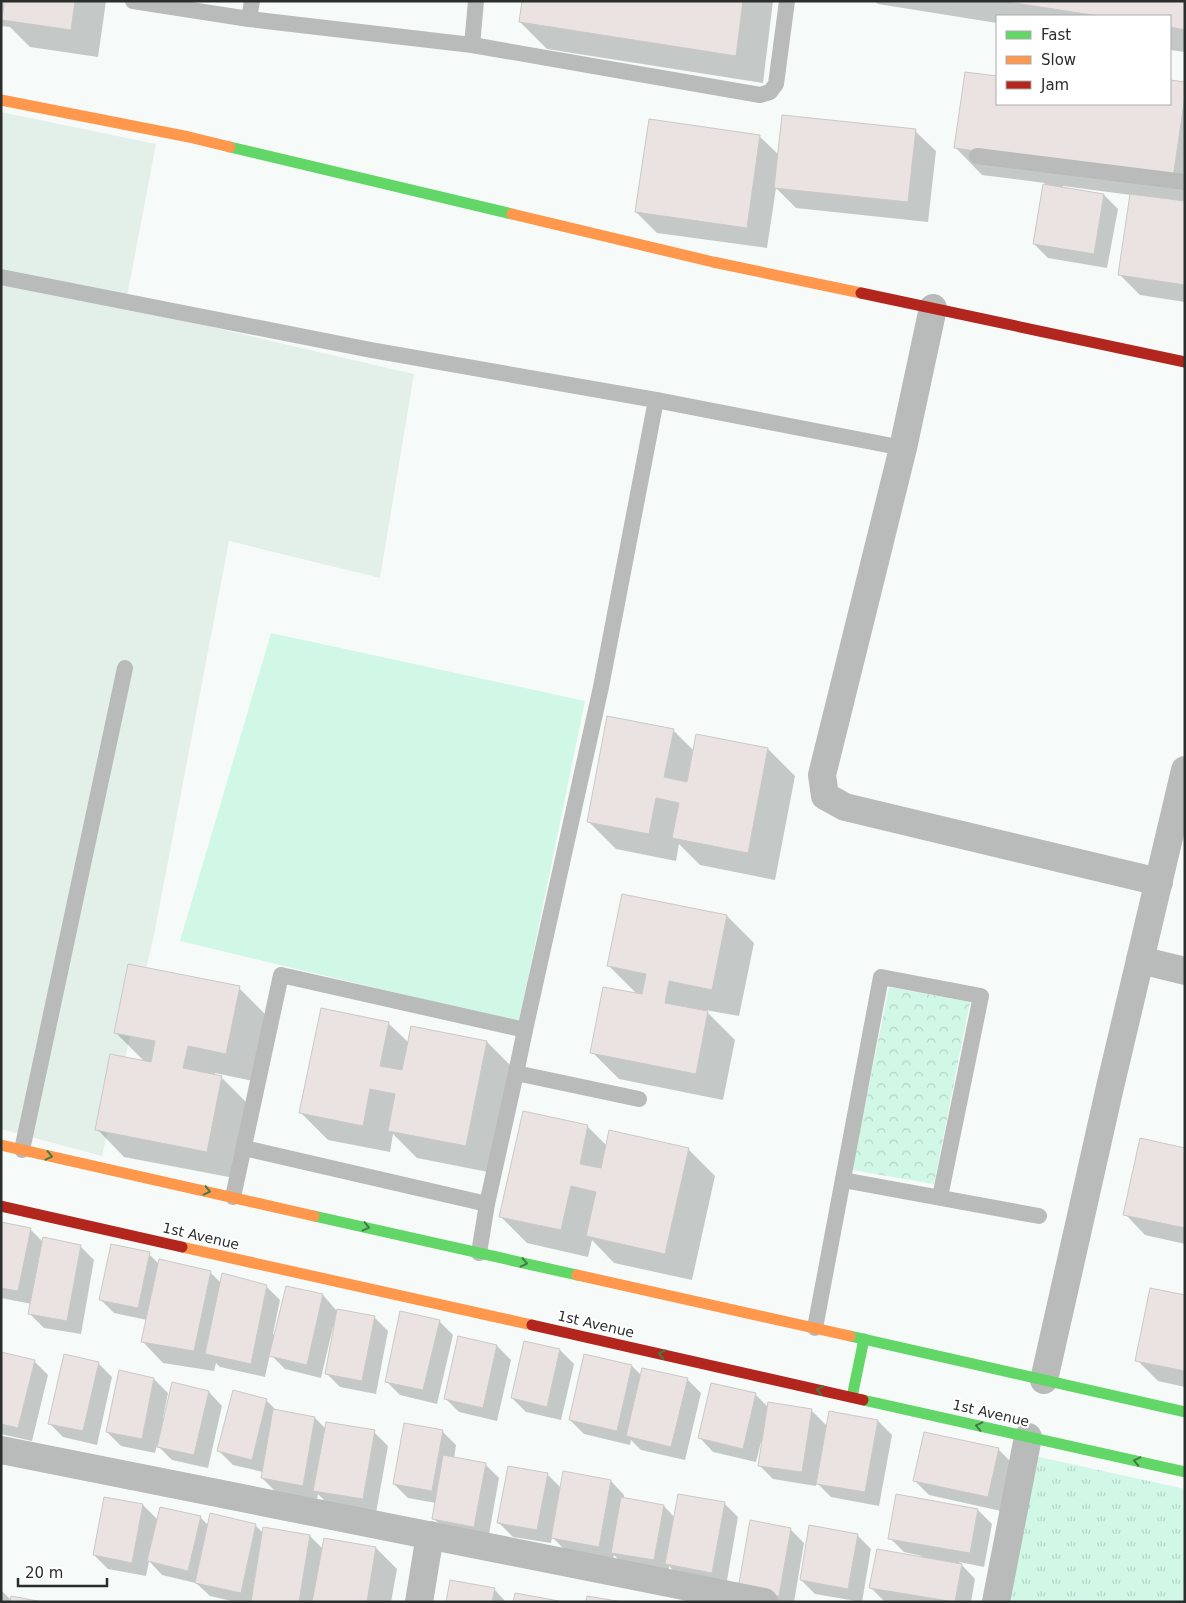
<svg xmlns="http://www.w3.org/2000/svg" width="1186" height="1603" viewBox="0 0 1186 1603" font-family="'DejaVu Sans',sans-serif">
  <defs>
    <pattern id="grass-tufts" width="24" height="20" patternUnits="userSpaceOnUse" patternTransform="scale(1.25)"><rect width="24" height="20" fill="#d1f7e7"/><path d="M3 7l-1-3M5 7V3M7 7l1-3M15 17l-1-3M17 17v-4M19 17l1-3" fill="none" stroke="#b4d4c6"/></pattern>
    <pattern id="park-crowns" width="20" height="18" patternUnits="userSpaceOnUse" patternTransform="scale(1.25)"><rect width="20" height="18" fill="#d1f7e7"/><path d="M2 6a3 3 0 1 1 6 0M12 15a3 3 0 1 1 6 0" fill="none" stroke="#b4d4c6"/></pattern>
  </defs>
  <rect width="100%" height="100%" fill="#f6fbf9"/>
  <path fill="#e3f0ea" d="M1 112 156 144 125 307 414 374 380 578 229 541 154 935 102 1156 1 1129Z"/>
  <path fill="url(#grass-tufts)" d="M1035 1456 1185 1489V1602H1009Z"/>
  <path fill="url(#park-crowns)" d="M889 987 970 1002 934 1184 852 1170Z"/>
  <path fill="#d1f7e7" d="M271 633 585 701 519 1022 180 941Z"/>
  <g fill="#0003">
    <path d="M1 1H106L98 57 30 47 10 27 1 26Z"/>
    <path d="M523 1H773L763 83 547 49 520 22Z"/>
    <path d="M874 1H1185V52L1170 50V16H997V23L878 4Z"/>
    <path d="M966 73 997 78V104H1170V81L1185 83V302L1140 295 1119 274 1131 195 1063 186 1062 188 1104 195 1118 209 1107 268 1048 258 1034 244 1045 183 982 175 955 147Z"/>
    <path d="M915 131 936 151 928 222 796 208 776 188 767 248 657 233 636 212 759 136 779 155Z"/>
    <path d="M673 730 694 751 768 749 795 776 775 880 700 865 679 844 676 861 616 849 588 821Z"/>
    <path d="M727 916 754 943 739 1016 705 1010 735 1040 723 1100 619 1079 592 1052 638 995 609 966Z"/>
    <path d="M239 988 266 1015 253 1081 215 1073 214 1076 221 1077 248 1104 234 1178 124 1157 97 1129 145 1062 116 1033Z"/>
    <path d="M388 1023 409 1043 412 1027 487 1042 514 1069 493 1173 417 1158 393 1134 390 1152 328 1140 301 1113Z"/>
    <path d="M524 1112 588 1127 607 1146 688 1149 715 1176 692 1280 614 1263 592 1240 588 1257 527 1243 500 1216Z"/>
    <path d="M1185 1149V1244L1145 1235 1125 1214Z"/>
    <path d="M1 1224 30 1229 43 1242 80 1246 94 1260 81 1334 44 1328 30 1314 32 1304 1 1298Z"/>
    <path d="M149 1254 159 1264 210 1272 221 1283 266 1286 280 1300 273 1334 276 1335 323 1295 336 1310 374 1317 388 1331 376 1394 340 1387 326 1373 335 1327H333L321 1378 285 1369 270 1354 265 1377 220 1367 216 1363 214 1371 163 1363 143 1342 147 1320 114 1313 100 1299Z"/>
    <path d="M1185 1297V1387L1158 1381 1137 1360Z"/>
    <path d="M439 1321 453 1335 437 1404 400 1395 386 1381Z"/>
    <path d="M459 1338 497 1346 511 1360 497 1421 459 1412 445 1398Z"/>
    <path d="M560 1350 574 1364 561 1420 526 1412 512 1398Z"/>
    <path d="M1 1355 34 1361 48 1375 32 1441 1 1434Z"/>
    <path d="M98 1363 112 1377 97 1445 63 1437 49 1423Z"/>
    <path d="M632 1366 642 1376 687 1379 701 1393 685 1460 641 1450 631 1440 630 1445 584 1434 570 1420Z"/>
    <path d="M154 1379 168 1393 163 1418H165L209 1392 222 1406 208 1468 172 1460 157 1445 155 1453 121 1446 107 1432Z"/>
    <path d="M755 1394 769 1408 811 1410 827 1426 830 1412 878 1421 892 1435 879 1506 831 1497 816 1482V1486L773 1479 759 1465 763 1442H761L756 1462 713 1452 700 1438Z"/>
    <path d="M266 1400 277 1411 315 1418 326 1429 374 1432 388 1446 376 1513 329 1505 318 1494 317 1499 276 1492 262 1478 263 1472 233 1465 219 1451Z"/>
    <path d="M442 1431 456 1445 454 1459 485 1464 499 1478 488 1540 447 1532 433 1518 436 1503 408 1498 394 1484Z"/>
    <path d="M998 1449 1012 1463 1001 1511 929 1495 915 1481Z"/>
    <path d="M547 1474 561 1488 611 1481 624 1495V1499L664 1506 675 1518 724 1503 738 1517 726 1586 681 1578 669 1566 668 1574 626 1567 614 1555 613 1560 567 1552 552 1537 551 1543 513 1537 499 1523Z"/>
    <path d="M105 1498 143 1505 158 1520 200 1517 208 1525H255L263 1533 310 1536 323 1549 376 1548 397 1569 391 1602H236L210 1596 196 1583 162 1575 149 1561 146 1576 108 1569 94 1555Z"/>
    <path d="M978 1510 992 1524 984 1567 959 1562 975 1579 971 1602H885L871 1588 921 1558 922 1556 904 1552 890 1538Z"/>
    <path d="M790 1529 804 1543 794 1602H753Z"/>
    <path d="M857 1535 871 1549 862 1602 815 1594 801 1580Z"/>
    <path d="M494 1589 506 1602H448Z"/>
    <path d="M1 1590 11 1600 36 1602H1Z"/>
  </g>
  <g fill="#ebe3e2" stroke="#c8c9c8">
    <path d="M1 1H75L71 30 2 20 4 4 1 3Z"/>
    <path d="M522 1H743L736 56 519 22Z"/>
    <path d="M1002 1H1185V30L1170 27V16H1099Z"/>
    <path d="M965 72 997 76V104H1170V80L1185 82V96L1173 178 954 148Z"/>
    <path d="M782 115 916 129 908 202 774 188Z"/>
    <path d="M649 119 760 135 747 228 635 212Z"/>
    <path d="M1043 184 1104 194 1094 254 1033 244Z"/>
    <path d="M1130 194 1185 201V285L1118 275Z"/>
    <path d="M607 716 674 729 664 777 687 782 696 734 768 748 748 853 672 838 679 803 656 798 649 834 587 822Z"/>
    <path d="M622 894 727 915 712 990 669 981 665 1003 708 1011 696 1074 590 1053 603 987 642 994 646 974 607 966Z"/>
    <path d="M128 964 240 986 226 1054 188 1046 183 1068 222 1076 207 1152 95 1130 110 1054 151 1062 155 1041 114 1033Z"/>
    <path d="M321 1008 389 1022 380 1066 402 1070 411 1026 487 1041 466 1146 388 1131 395 1094 370 1089 363 1126 299 1113Z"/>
    <path d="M523 1111 588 1125 580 1164 601 1168 609 1130 689 1148 665 1254 586 1236 596 1192 571 1186 561 1230 499 1217Z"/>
    <path d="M1140 1138 1185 1148V1228L1123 1215Z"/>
    <path d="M1 1222 31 1228 18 1291 1 1288Z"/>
    <path d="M43 1237 81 1245 67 1321 28 1314Z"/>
    <path d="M111 1244 150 1252 138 1308 99 1300Z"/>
    <path d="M159 1259 211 1271 194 1351 141 1342Z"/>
    <path d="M222 1273 267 1285 251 1364 205 1354Z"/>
    <path d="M286 1286 323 1294 307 1365 269 1356Z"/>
    <path d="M1150 1288 1185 1295V1371L1135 1361Z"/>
    <path d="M337 1309 375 1316 362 1381 325 1374Z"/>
    <path d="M400 1311 440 1320 423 1390 385 1382Z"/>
    <path d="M458 1336 497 1345 483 1408 444 1399Z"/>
    <path d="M524 1341 560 1349 547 1407 511 1398Z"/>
    <path d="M1 1352 35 1360 18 1428 1 1424Z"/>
    <path d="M64 1354 99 1362 83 1431 48 1424Z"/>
    <path d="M584 1354 632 1365 617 1431 569 1420Z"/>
    <path d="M642 1368 688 1378 671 1447 626 1436Z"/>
    <path d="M119 1370 154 1378 142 1439 106 1432Z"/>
    <path d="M172 1382 209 1391 194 1455 157 1447Z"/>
    <path d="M711 1383 756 1393 743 1449 698 1438Z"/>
    <path d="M233 1390 267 1399 252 1460 217 1451Z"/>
    <path d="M768 1402 812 1409 802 1472 758 1466Z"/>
    <path d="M273 1409 315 1417 303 1486 261 1478Z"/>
    <path d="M829 1411 878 1420 865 1492 816 1484Z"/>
    <path d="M326 1422 375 1430 363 1499 313 1491Z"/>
    <path d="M404 1423 443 1430 432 1491 393 1484Z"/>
    <path d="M924 1432 999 1448 988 1497 913 1481Z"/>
    <path d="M443 1455 486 1463 474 1527 432 1519Z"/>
    <path d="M508 1466 548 1473 537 1530 497 1523Z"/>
    <path d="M563 1471 611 1480 599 1547 551 1538Z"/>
    <path d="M678 1494 725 1502 712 1573 665 1564Z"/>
    <path d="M896 1494 978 1509 970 1553 888 1539Z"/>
    <path d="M104 1497 143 1504 132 1563 93 1555Z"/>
    <path d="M621 1497 664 1505 654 1560 611 1553Z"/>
    <path d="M160 1507 201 1516 188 1571 147 1561Z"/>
    <path d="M210 1513 256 1524 241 1593 195 1583Z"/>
    <path d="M750 1520 791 1528 779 1596 738 1589Z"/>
    <path d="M809 1525 858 1534 848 1589 800 1580Z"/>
    <path d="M263 1527 310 1535 299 1602H251Z"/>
    <path d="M324 1538 376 1547 367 1602H312Z"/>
    <path d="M877 1549 962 1564 955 1602 869 1588Z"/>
    <path d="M450 1580 495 1588 492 1602H446Z"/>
    <path d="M515 1593 559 1601V1602H513Z"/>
    <path d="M11 1596 43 1602H10Z"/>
    <path d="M587 1596 623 1602H586Z"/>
  </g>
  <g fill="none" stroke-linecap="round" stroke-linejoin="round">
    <g stroke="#b9bbba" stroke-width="16">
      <path d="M133 1 249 19 472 45 760 95 770 92 776 84 787 1"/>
      <path d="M249 19 252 1"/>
      <path d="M472 45 476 1"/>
      <path d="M977 156 1185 182"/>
      <path d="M1 277 371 350 656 400 903 448"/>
      <path d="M525 1030 516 1073 639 1099"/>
      <path d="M244 1148 487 1204 516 1073"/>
      <path d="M22 1150 125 668"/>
      <path d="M843 1180 1039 1216"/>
      <path d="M233 1197 281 975 525 1030 601 687 656 400"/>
      <path d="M479 1253 487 1204"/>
      <path d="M815 1328 881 977 981 996 940 1197"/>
    </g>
    <g stroke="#b9bbba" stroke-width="28">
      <path d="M933 308 903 448 822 775 825 796 845 807 1159 882"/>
      <path d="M1140 960 1185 971"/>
      <path d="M1044 1380 1110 1087 1185 770"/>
      <path d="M1 1450 764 1602"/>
      <path d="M419 1602 430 1535"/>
      <path d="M996 1602 1028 1437"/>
    </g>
    <g stroke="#63d668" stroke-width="11">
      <path d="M230 147 512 214"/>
      <path d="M314 1216 577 1275"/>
      <path d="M850 1336 1185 1412"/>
      <path d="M852 1397 864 1339"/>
      <path d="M863 1400 1185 1472"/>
    </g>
    <g stroke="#ff974d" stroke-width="11">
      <path d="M1 100 189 137 230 147"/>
      <path d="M512 214 713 262 861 293"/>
      <path d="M1 1145 314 1216"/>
      <path d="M182 1247 532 1325"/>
      <path d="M577 1275 850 1336"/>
    </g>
    <g stroke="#b3261e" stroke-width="11">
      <path d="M861 293 1185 362"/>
      <path d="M1 1206 182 1247"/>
      <path d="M532 1325 863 1400"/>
    </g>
  </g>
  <defs><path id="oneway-chevron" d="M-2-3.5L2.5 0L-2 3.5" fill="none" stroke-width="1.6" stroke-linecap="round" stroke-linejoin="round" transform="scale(1.25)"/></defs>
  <g stroke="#447a47">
    <use href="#oneway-chevron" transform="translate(49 1156) rotate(13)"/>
    <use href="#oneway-chevron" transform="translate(207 1191) rotate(13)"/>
    <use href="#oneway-chevron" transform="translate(366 1227) rotate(13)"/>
    <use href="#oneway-chevron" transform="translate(524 1263) rotate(13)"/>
    <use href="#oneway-chevron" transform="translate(662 1354) rotate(-167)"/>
    <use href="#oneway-chevron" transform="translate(820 1390) rotate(-167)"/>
    <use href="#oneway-chevron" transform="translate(979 1426) rotate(-167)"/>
    <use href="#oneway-chevron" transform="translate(1137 1461) rotate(-167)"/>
  </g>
  <g text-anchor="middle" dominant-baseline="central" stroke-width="4" stroke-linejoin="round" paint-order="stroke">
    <g font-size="14" fill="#2a2e2c" stroke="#fff">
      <text transform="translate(201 1236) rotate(13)">1st Avenue</text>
      <text transform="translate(596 1324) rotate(13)">1st Avenue</text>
      <text transform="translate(991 1413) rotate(13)">1st Avenue</text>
    </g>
  </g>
  <rect width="1186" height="1603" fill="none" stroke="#2a2e2c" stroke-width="5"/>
  <rect x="996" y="15" width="175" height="90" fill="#ffffff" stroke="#aaabab"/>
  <rect x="1006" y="31" width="25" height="8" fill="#63d668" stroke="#aaabab"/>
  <text x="1041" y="40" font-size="15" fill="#2a2e2c">Fast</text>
  <rect x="1006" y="56" width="25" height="8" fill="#ff974d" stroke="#aaabab"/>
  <text x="1041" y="65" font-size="15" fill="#2a2e2c">Slow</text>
  <rect x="1006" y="81" width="25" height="8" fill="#b3261e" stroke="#aaabab"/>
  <text x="1041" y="90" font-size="15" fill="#2a2e2c">Jam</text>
  <path d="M18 1578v8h89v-8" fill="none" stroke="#2a2e2c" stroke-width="2.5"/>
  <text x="25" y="1578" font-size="15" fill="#2a2e2c" stroke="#ffffff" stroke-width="4" paint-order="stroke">20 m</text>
</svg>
